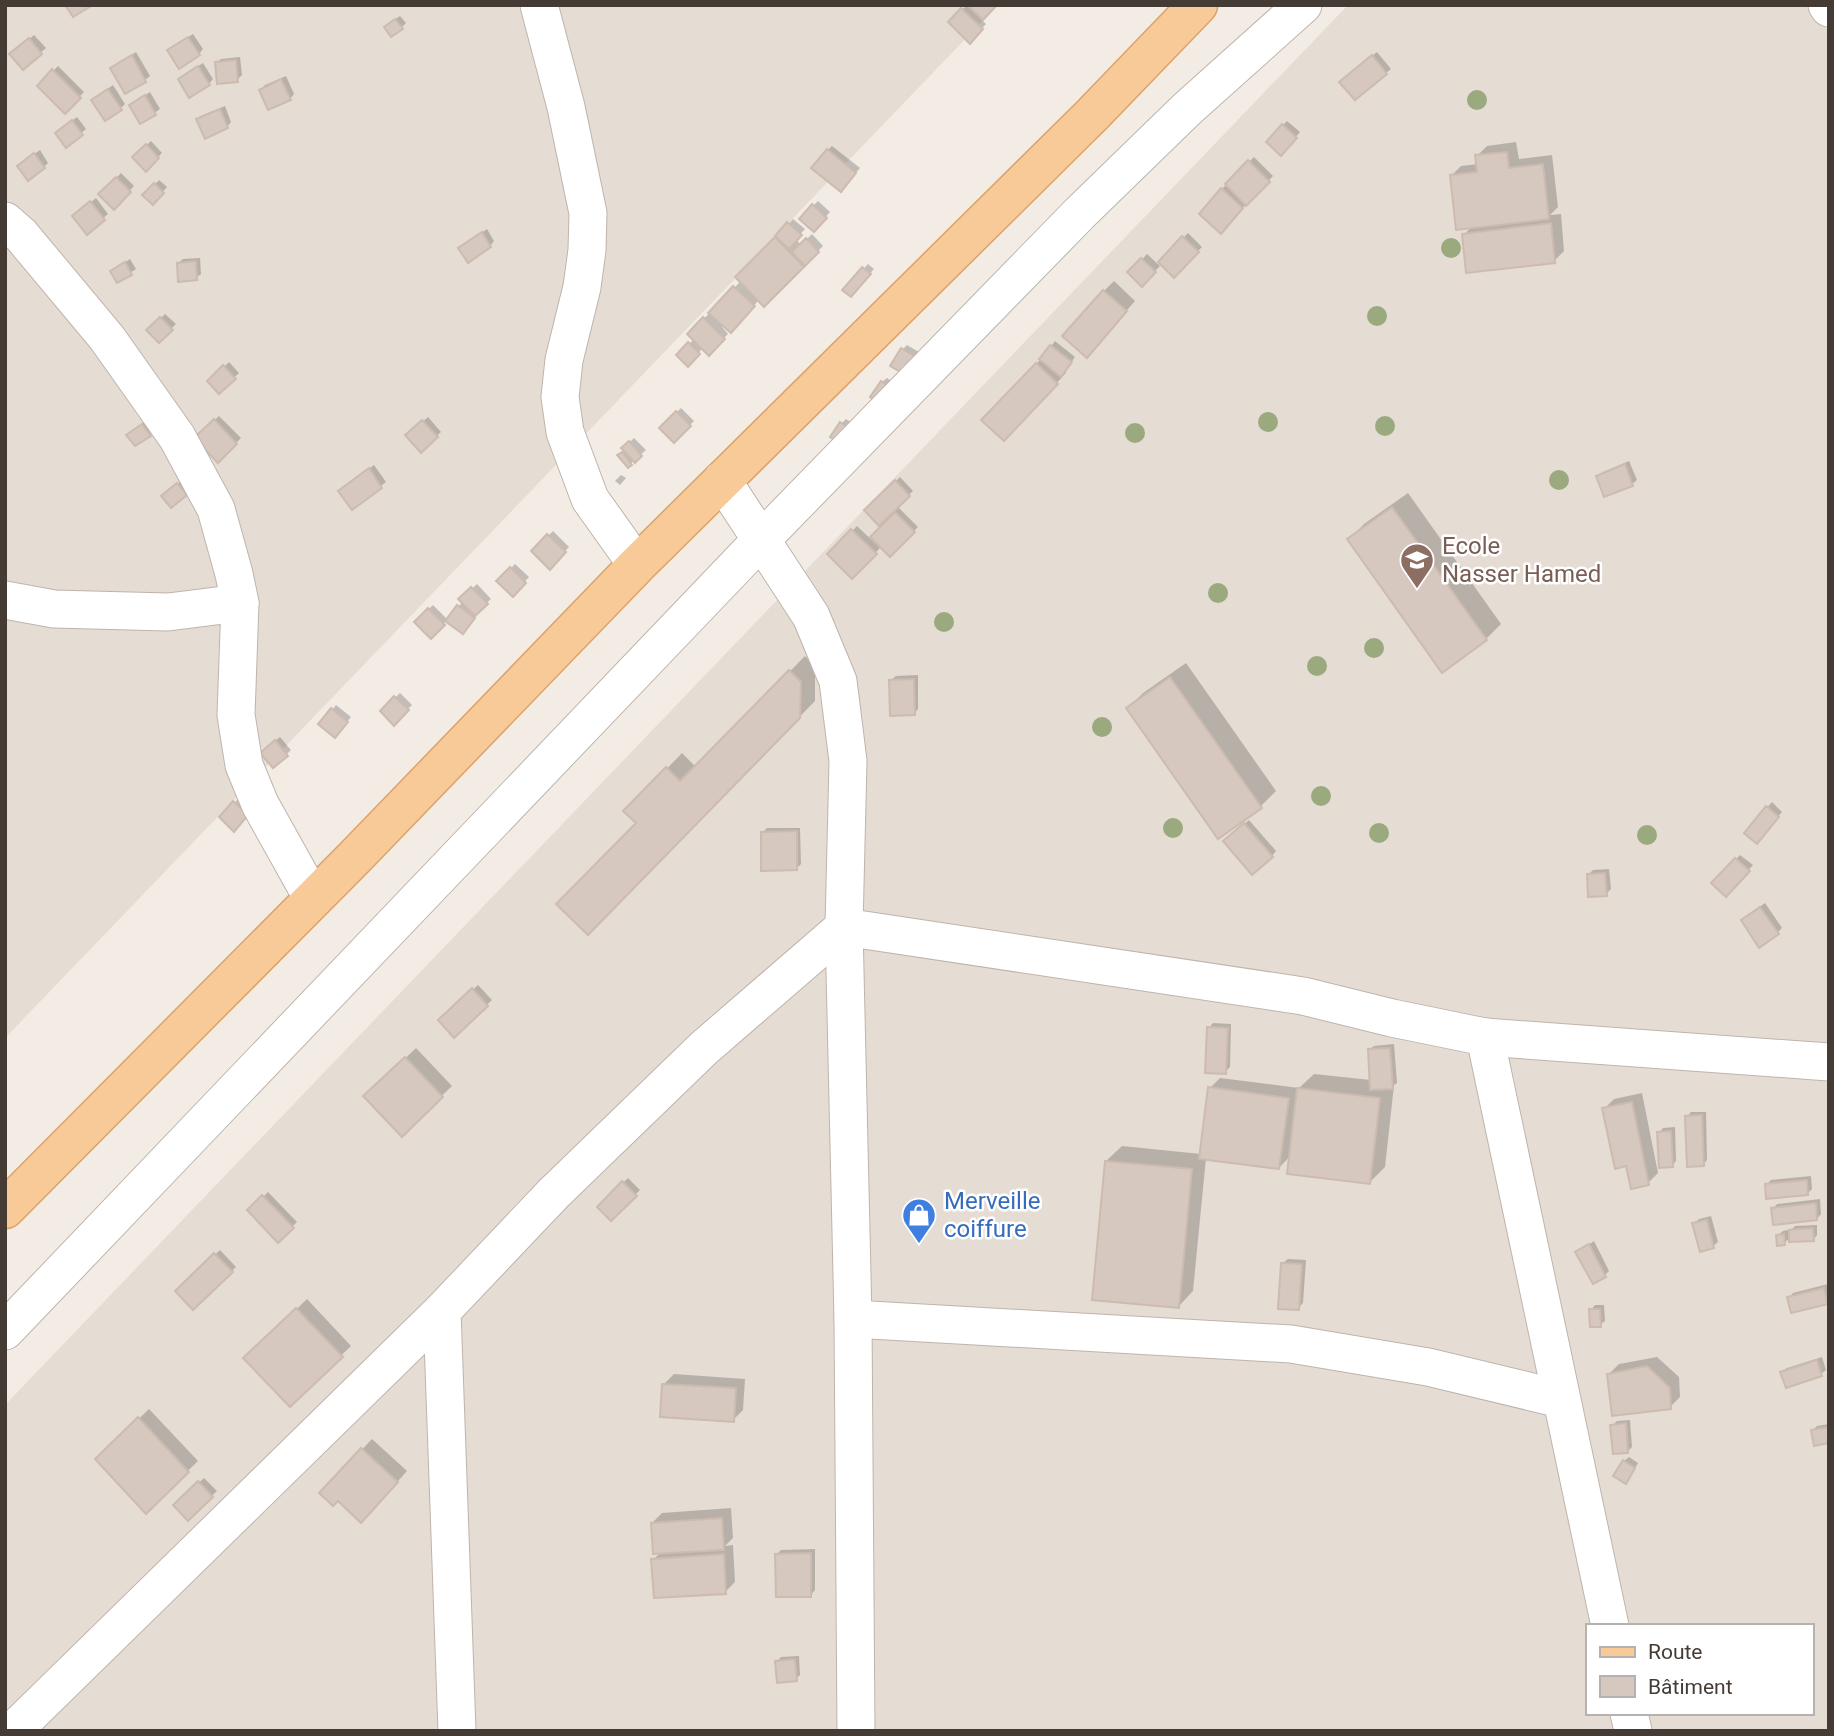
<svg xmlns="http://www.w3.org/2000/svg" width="1834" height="1736" viewBox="0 0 1834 1736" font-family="Roboto,sans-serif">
  <rect width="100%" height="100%" fill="#f2ece5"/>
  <g fill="#e5dcd4" fill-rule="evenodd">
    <path d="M5 5H998L5 1038Z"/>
    <path d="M1348 5H1829V1731H5V1405ZM1587 1626H1811V1713H1587Z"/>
  </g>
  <g fill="#0003">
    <path d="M967 5H995L981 19 986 24 970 41 950 22Z"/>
    <path d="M400 16 406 23 401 28 391 22Z"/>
    <path d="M193 34 203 49 199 54 174 46Z"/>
    <path d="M34 35 46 48 23 68 16 50Z"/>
    <path d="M136 52 150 76 145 80 126 91 112 68Z"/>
    <path d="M1377 52 1391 69 1386 73 1346 77Z"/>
    <path d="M240 57 242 75 237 80 216 63 221 59Z"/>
    <path d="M203 63 213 79 209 84 185 75Z"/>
    <path d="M58 66 84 92 65 112 39 86Z"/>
    <path d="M286 76 294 94 290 99 261 90 265 85Z"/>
    <path d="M113 85 125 104 121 108 98 96Z"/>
    <path d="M150 92 160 109 141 122 131 105Z"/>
    <path d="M225 106 231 122 227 127 198 119 203 115Z"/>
    <path d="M77 117 86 129 66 146 61 129Z"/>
    <path d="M1287 121 1300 132 1281 153 1283 125Z"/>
    <path d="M151 141 162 153 146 169 134 157Z"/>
    <path d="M1516 142 1519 159 1552 155 1558 207 1550 215 1561 214 1564 251 1554 261 1464 235 1472 226 1451 176 1461 166 1478 164 1477 156 1487 146Z"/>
    <path d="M832 146 860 168 846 185 828 150Z"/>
    <path d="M40 150 48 163 44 167 24 161Z"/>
    <path d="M1254 157 1273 176 1221 231 1222 189Z"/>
    <path d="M121 173 134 186 114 207 101 194Z"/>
    <path d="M159 180 167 187 153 203 145 195Z"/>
    <path d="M96 198 108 214 87 232 79 212Z"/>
    <path d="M818 201 830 212 814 230 801 218Z"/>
    <path d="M793 219 805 229 796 239 801 245 812 234 823 246 764 305 759 300 730 331 724 325 722 327 728 334 709 353 703 348 688 364 679 355 694 339 689 334 741 281 737 277 778 236Z"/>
    <path d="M487 229 494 241 490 246 465 244Z"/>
    <path d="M1188 233 1202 247 1174 275 1160 262Z"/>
    <path d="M1147 254 1160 266 1142 284 1130 272Z"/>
    <path d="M200 258 201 274 196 278 178 263 183 259Z"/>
    <path d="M130 259 136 269 117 281 112 271Z"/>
    <path d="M868 264 874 269 851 295 845 290Z"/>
    <path d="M1114 281 1135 301 1096 345 1104 291Z"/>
    <path d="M165 314 176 324 159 341 149 330Z"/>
    <path d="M1055 341 1075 357 1065 371 1066 373 1014 429 984 420 1041 359Z"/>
    <path d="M907 345 929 358 920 374 903 349Z"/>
    <path d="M229 362 239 373 219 391 210 381Z"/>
    <path d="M887 378 899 387 890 401 882 382Z"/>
    <path d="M681 408 694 421 674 440 661 428Z"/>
    <path d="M219 416 241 438 218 461 196 438Z"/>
    <path d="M428 417 441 432 421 450 408 435Z"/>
    <path d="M846 419 855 425 842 443V423Z"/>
    <path d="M147 420 154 430 149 434 133 430Z"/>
    <path d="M634 438 646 450 628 466 620 456 625 450 624 448Z"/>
    <path d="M1629 461 1637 480 1632 484 1598 476 1603 472Z"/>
    <path d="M374 465 386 482 352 508 344 486Z"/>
    <path d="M621 475 626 478 620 485 615 481Z"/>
    <path d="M900 477 913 491 897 506 918 527 890 554 893 517 889 514 866 510Z"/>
    <path d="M182 480 190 490 186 494 168 492Z"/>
    <path d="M1408 493 1501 624 1486 639 1442 670 1349 540 1364 524Z"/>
    <path d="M857 526 880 548 852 577 830 554Z"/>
    <path d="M553 531 569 547 550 567 533 551Z"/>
    <path d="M515 564 529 577 513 595 499 581Z"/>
    <path d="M477 584 491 599 477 612 478 613 468 627 447 620 431 637 416 622 433 605 448 620 463 601 461 599Z"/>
    <path d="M805 656 815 667V701L588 933 638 823 626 811 682 753 696 767Z"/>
    <path d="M1186 663 1276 791 1261 806 1218 837 1128 708 1143 693Z"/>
    <path d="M918 675V709L914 714 891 680 896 676Z"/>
    <path d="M400 693 412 705 394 723 382 711Z"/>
    <path d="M336 705 351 717 339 731 332 710Z"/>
    <path d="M280 737 291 750 286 755 266 748Z"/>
    <path d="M239 798 252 810 221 817Z"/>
    <path d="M1772 802 1782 812 1761 837 1746 832Z"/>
    <path d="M1249 820 1276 851 1272 856 1230 837Z"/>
    <path d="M767 828H800L801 864 797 868 762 833Z"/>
    <path d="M1740 855 1753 865 1726 895 1714 883Z"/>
    <path d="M1609 869 1611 889 1606 894 1588 875 1593 870Z"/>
    <path d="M1765 903 1782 928 1778 932 1747 916Z"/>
    <path d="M478 985 492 1000 454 1035 441 1020Z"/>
    <path d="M1213 1023 1231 1024 1230 1067 1225 1072 1209 1028Z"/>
    <path d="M1394 1044 1397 1083 1394 1085 1385 1167 1370 1182 1291 1155 1279 1168 1206 1158 1193 1291 1178 1307 1106 1161 1122 1146 1201 1154 1210 1088 1220 1078 1299 1088 1314 1074 1371 1080 1369 1050 1374 1046Z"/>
    <path d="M416 1048 452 1086 402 1134 366 1096Z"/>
    <path d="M1642 1093 1658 1173 1648 1183 1627 1164 1604 1109 1614 1099Z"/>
    <path d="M1691 1112H1706L1707 1160 1703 1165 1687 1117Z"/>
    <path d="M1675 1127 1676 1161 1672 1166 1659 1133 1663 1128Z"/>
    <path d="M1811 1176 1812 1189 1808 1193 1767 1184 1771 1180Z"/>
    <path d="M628 1178 640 1190 611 1219 599 1207Z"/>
    <path d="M268 1192 297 1222 278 1240 250 1210Z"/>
    <path d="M1820 1199 1821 1214 1817 1219 1773 1209 1777 1204Z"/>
    <path d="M1711 1216 1718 1242 1713 1246 1694 1224 1699 1219Z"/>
    <path d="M1817 1225V1235L1813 1240 1791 1237 1784 1243 1778 1235 1783 1231 1788 1230V1233L1795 1226Z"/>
    <path d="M1594 1241 1609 1271 1605 1275 1577 1253Z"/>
    <path d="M220 1250 236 1267 193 1308 177 1291Z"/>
    <path d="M1288 1259 1306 1260 1303 1303 1298 1308 1283 1263Z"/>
    <path d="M1828 1284 1829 1300 1827 1302 1789 1298 1793 1293Z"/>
    <path d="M307 1299 351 1346 290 1405 246 1358Z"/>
    <path d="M1595 1305H1604L1605 1321 1600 1325 1591 1310Z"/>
    <path d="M1657 1357 1679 1377 1680 1397 1670 1407 1609 1374 1619 1364Z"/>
    <path d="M1822 1357 1826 1370 1821 1374 1782 1372 1787 1368Z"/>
    <path d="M674 1374 745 1379 743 1410 733 1420 664 1384Z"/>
    <path d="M149 1409 198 1461 146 1511 97 1459Z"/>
    <path d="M1630 1420 1632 1447 1628 1451 1612 1426 1617 1421Z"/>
    <path d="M1829 1424V1441L1813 1430 1817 1426Z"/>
    <path d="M372 1439 407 1471 371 1511 321 1493Z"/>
    <path d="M1629 1457 1638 1463 1630 1477 1624 1461Z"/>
    <path d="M204 1478 217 1491 188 1519 175 1505Z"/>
    <path d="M731 1508 733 1538 725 1546 733 1545 735 1582 725 1592 653 1560 661 1552 652 1523 662 1513Z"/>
    <path d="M815 1549V1590L811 1595 777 1554 781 1550Z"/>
    <path d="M799 1656 800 1675 796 1679 777 1662 781 1657Z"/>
  </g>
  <g fill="#d6c8bf" stroke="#cdbbaf" stroke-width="2">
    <path d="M65 5H90L91 6 73 17Z"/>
    <path d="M967 5H997L983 20Z"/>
    <path d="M961 8 983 29 970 44 948 22Z"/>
    <path d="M395 19 403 29 391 37 384 27Z"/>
    <path d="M188 37 200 55 179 69 167 50Z"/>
    <path d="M29 38 42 54 23 70 9 54Z"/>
    <path d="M132 55 146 82 125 94 110 68Z"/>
    <path d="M1372 55 1387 74 1355 100 1339 82Z"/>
    <path d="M236 60 238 82 217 84 215 62Z"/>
    <path d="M198 66 210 85 189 98 178 79Z"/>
    <path d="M52 69 81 98 65 114 37 86Z"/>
    <path d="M281 79 291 100 268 110 259 90Z"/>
    <path d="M108 89 122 110 105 121 91 100Z"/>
    <path d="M145 95 156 115 140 124 129 105Z"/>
    <path d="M220 109 228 128 205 139 196 119Z"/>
    <path d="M72 120 83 135 66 148 55 133Z"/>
    <path d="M1282 124 1297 138 1281 156 1266 142Z"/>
    <path d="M146 144 159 158 146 172 132 157Z"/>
    <path d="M827 149 856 173 841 192 811 168Z"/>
    <path d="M1507 152 1509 168 1543 164 1549 219 1456 230 1450 175 1477 172 1475 155Z"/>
    <path d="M34 153 45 168 28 181 17 166Z"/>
    <path d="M1248 160 1270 182 1246 206 1225 184Z"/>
    <path d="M116 177 131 192 114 210 98 194Z"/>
    <path d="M154 183 164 193 153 205 142 195Z"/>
    <path d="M1221 188 1243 208 1221 234 1199 214Z"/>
    <path d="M90 201 105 220 87 235 72 216Z"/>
    <path d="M812 204 827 218 814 232 799 219Z"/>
    <path d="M787 222 802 235 789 249 775 236Z"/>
    <path d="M1551 223 1555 263 1466 273 1462 234Z"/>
    <path d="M482 232 491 247 468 263 458 248Z"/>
    <path d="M1182 236 1199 252 1174 278 1158 262Z"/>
    <path d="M775 237 804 267 764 307 735 277Z"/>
    <path d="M806 238 819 252 805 266 792 252Z"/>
    <path d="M1141 258 1156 272 1142 287 1127 272Z"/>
    <path d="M196 261 197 280 178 282 177 263Z"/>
    <path d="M125 262 132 275 117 283 110 271Z"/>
    <path d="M862 267 871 274 851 297 842 290Z"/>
    <path d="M733 286 755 306 731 333 708 313Z"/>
    <path d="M1103 290 1127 311 1087 358 1062 336Z"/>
    <path d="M160 317 173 330 159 343 146 330Z"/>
    <path d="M703 317 725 339 709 356 687 334Z"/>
    <path d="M688 342 700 354 688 367 676 355Z"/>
    <path d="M1050 345 1072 362 1061 377 1039 359Z"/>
    <path d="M901 348 926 363 916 381 890 366Z"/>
    <path d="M1036 363 1058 384 1004 441 981 420Z"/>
    <path d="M223 365 236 379 219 394 207 381Z"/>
    <path d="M881 381 896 392 886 408 870 397Z"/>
    <path d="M676 411 691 426 674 443 659 428Z"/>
    <path d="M214 419 237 444 218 463 194 438Z"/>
    <path d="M422 420 438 437 421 453 405 435Z"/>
    <path d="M840 422 852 430 842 445 830 437Z"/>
    <path d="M142 424 151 436 135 446 126 435Z"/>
    <path d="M629 441 642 456 635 463 621 448Z"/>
    <path d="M622 452 632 465 628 468 617 455Z"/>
    <path d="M1625 464 1633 486 1604 497 1596 476Z"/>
    <path d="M369 468 382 488 352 510 338 491Z"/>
    <path d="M895 480 910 496 879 526 864 510Z"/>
    <path d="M177 483 187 495 171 508 161 496Z"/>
    <path d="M1392 507 1487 640 1442 673 1347 539Z"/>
    <path d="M895 512 915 532 890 557 870 537Z"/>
    <path d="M851 529 877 554 852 579 827 554Z"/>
    <path d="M547 534 566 552 550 570 531 551Z"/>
    <path d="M510 567 526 583 513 597 496 581Z"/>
    <path d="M471 587 488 604 475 616 458 599Z"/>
    <path d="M457 605 475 618 463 634 445 621Z"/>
    <path d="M428 608 445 625 431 639 414 622Z"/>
    <path d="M789 670 801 682 800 718 588 935 556 904 636 823 623 811 666 767 680 781Z"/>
    <path d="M1170 677 1262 808 1218 839 1126 708Z"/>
    <path d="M914 679 915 715 890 716 889 680Z"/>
    <path d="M394 696 409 710 394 726 380 711Z"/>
    <path d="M331 708 348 722 335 738 318 724Z"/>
    <path d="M275 740 288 756 273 768 260 753Z"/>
    <path d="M233 801 248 815 234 832 219 817Z"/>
    <path d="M1766 806 1779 817 1757 844 1744 833Z"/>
    <path d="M1244 823 1273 857 1252 875 1223 841Z"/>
    <path d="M797 831V870L761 871V832Z"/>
    <path d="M1735 858 1750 871 1726 897 1711 883Z"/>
    <path d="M1605 873 1607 896 1588 897 1587 874Z"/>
    <path d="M1760 907 1779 934 1759 948 1741 920Z"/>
    <path d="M472 988 488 1006 454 1038 438 1020Z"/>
    <path d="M1207 1027 1228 1028 1226 1074 1205 1073Z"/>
    <path d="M1390 1048 1393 1089 1370 1090 1368 1049Z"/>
    <path d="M405 1057 443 1097 402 1137 363 1096Z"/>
    <path d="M1208 1087 1289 1098 1279 1169 1199 1159Z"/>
    <path d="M1297 1088 1380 1098 1370 1184 1287 1174Z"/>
    <path d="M1632 1102 1649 1185 1631 1189 1626 1166 1615 1169 1602 1108Z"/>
    <path d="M1702 1115 1704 1166 1687 1167 1685 1116Z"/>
    <path d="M1671 1131 1673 1167 1659 1168 1657 1132Z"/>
    <path d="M1105 1161 1192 1169 1179 1308 1092 1300Z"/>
    <path d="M1807 1180 1808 1195 1766 1199 1765 1184Z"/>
    <path d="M622 1181 637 1196 611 1221 597 1207Z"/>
    <path d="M262 1195 294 1228 278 1243 247 1210Z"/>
    <path d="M1816 1203 1817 1220 1773 1225 1771 1208Z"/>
    <path d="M1707 1220 1714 1248 1700 1252 1692 1223Z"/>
    <path d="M1813 1228 1814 1241 1789 1242V1230Z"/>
    <path d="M1784 1234 1785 1245 1777 1246 1776 1235Z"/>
    <path d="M1589 1244 1606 1277 1593 1284 1575 1252Z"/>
    <path d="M214 1253 233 1272 193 1310 175 1291Z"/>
    <path d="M1281 1263 1302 1264 1299 1310 1278 1309Z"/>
    <path d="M1824 1288 1828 1304 1791 1313 1787 1297Z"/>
    <path d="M296 1308 343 1357 290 1407 243 1358Z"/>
    <path d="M1589 1309H1600L1601 1327H1590Z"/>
    <path d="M1817 1360 1822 1376 1786 1388 1780 1372Z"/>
    <path d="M1647 1366 1670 1388 1671 1409 1612 1416 1607 1374Z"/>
    <path d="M662 1384 736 1388 734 1422 660 1417Z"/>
    <path d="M138 1417 189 1472 146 1514 95 1459Z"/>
    <path d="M1626 1423 1628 1453 1613 1454 1610 1425Z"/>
    <path d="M1829 1427V1443L1814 1446 1811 1430Z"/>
    <path d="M361 1448 398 1482 361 1523 338 1501 333 1506 319 1493Z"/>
    <path d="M1623 1460 1635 1468 1626 1484 1613 1476Z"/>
    <path d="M198 1481 213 1497 188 1521 173 1505Z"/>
    <path d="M722 1518 724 1550 653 1554 651 1523Z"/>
    <path d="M811 1553V1597H776L775 1554Z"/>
    <path d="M724 1554 726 1594 654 1598 651 1559Z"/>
    <path d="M795 1659 797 1681 777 1683 775 1661Z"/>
  </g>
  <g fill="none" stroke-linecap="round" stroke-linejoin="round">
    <g stroke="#bfb4ac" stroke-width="39">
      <g id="minor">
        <path d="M539 5 566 107 588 213 587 250 582 287 564 360 560 397 565 432 590 499 637 565"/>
        <path d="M1827 5 1829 8"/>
        <path d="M5 221 21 235 107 338 177 437 216 509 234 574 240 603 236 715 244 765 260 804 313 899"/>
        <path d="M722 480 811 616 838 681 848 761 844 927 853 1319 856 1731"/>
        <path d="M5 600 54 609 168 612 240 603"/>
        <path d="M853 1319 1291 1344 1428 1367 1561 1399"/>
        <path d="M5 1331 761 540 1080 213 1187 109 1303 5"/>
        <path d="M1610 1626 1485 1037 1829 1062"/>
        <path d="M1629 1713 1633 1731"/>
        <path d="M13 1731 442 1311"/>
        <path d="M457 1731 442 1311 554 1193 704 1048 844 927 1303 996 1392 1018 1485 1037"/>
      </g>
    </g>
    <g stroke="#dca369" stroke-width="41">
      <path id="primary" d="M5 1209 355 857 637 565 1092 115 1198 5"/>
    </g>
    <use href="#minor" stroke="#fff" stroke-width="37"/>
    <use href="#primary" stroke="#f8ca98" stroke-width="38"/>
  </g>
  <g fill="#9ba97f">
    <circle cx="1477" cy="100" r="10"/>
    <circle cx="1451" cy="248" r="10"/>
    <circle cx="1377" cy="316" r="10"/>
    <circle cx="1268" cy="422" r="10"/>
    <circle cx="1385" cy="426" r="10"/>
    <circle cx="1135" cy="433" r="10"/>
    <circle cx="1559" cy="480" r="10"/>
    <circle cx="1218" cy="593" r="10"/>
    <circle cx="944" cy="622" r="10"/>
    <circle cx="1374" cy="648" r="10"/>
    <circle cx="1317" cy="666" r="10"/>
    <circle cx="1102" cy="727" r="10"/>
    <circle cx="1321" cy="796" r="10"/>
    <circle cx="1173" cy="828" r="10"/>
    <circle cx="1379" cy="833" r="10"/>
    <circle cx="1647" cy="835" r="10"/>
  </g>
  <defs>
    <g id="school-pin" transform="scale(1.75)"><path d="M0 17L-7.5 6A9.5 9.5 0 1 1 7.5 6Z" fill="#8d6e63" stroke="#fff"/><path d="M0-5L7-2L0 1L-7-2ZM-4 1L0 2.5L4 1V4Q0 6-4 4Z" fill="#fff"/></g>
    <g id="shop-pin" transform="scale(1.75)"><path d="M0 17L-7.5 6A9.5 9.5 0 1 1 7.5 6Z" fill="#3f7fe0" stroke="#fff"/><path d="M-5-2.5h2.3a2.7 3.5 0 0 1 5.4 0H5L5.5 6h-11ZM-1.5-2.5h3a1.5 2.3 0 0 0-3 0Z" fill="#fff"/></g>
  </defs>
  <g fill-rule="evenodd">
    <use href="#school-pin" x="1417" y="560"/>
    <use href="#shop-pin" x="919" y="1215"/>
  </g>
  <g text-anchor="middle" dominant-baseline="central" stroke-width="5" stroke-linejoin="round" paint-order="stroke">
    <g font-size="24" fill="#785e54" stroke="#fff" text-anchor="start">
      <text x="1442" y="546">Ecole<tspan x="1442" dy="28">Nasser Hamed</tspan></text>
    </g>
    <g font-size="24" fill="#366cbe" stroke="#fff" text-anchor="start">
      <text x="944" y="1201">Merveille<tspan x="944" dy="28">coiffure</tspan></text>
    </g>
  </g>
  <rect width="1834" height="1736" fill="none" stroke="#443b35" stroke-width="14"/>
  <rect x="1586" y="1624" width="228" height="91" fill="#ffffff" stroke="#b4b1ae" stroke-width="2"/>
  <rect x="1600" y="1647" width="35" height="10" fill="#f8ca98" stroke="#b4b1ae" stroke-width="2"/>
  <text x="1648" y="1659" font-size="21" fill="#443b35">Route</text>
  <rect x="1600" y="1676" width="35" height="21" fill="#d6c8bf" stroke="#b4b1ae" stroke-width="2"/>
  <text x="1648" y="1694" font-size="21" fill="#443b35">Bâtiment</text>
</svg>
